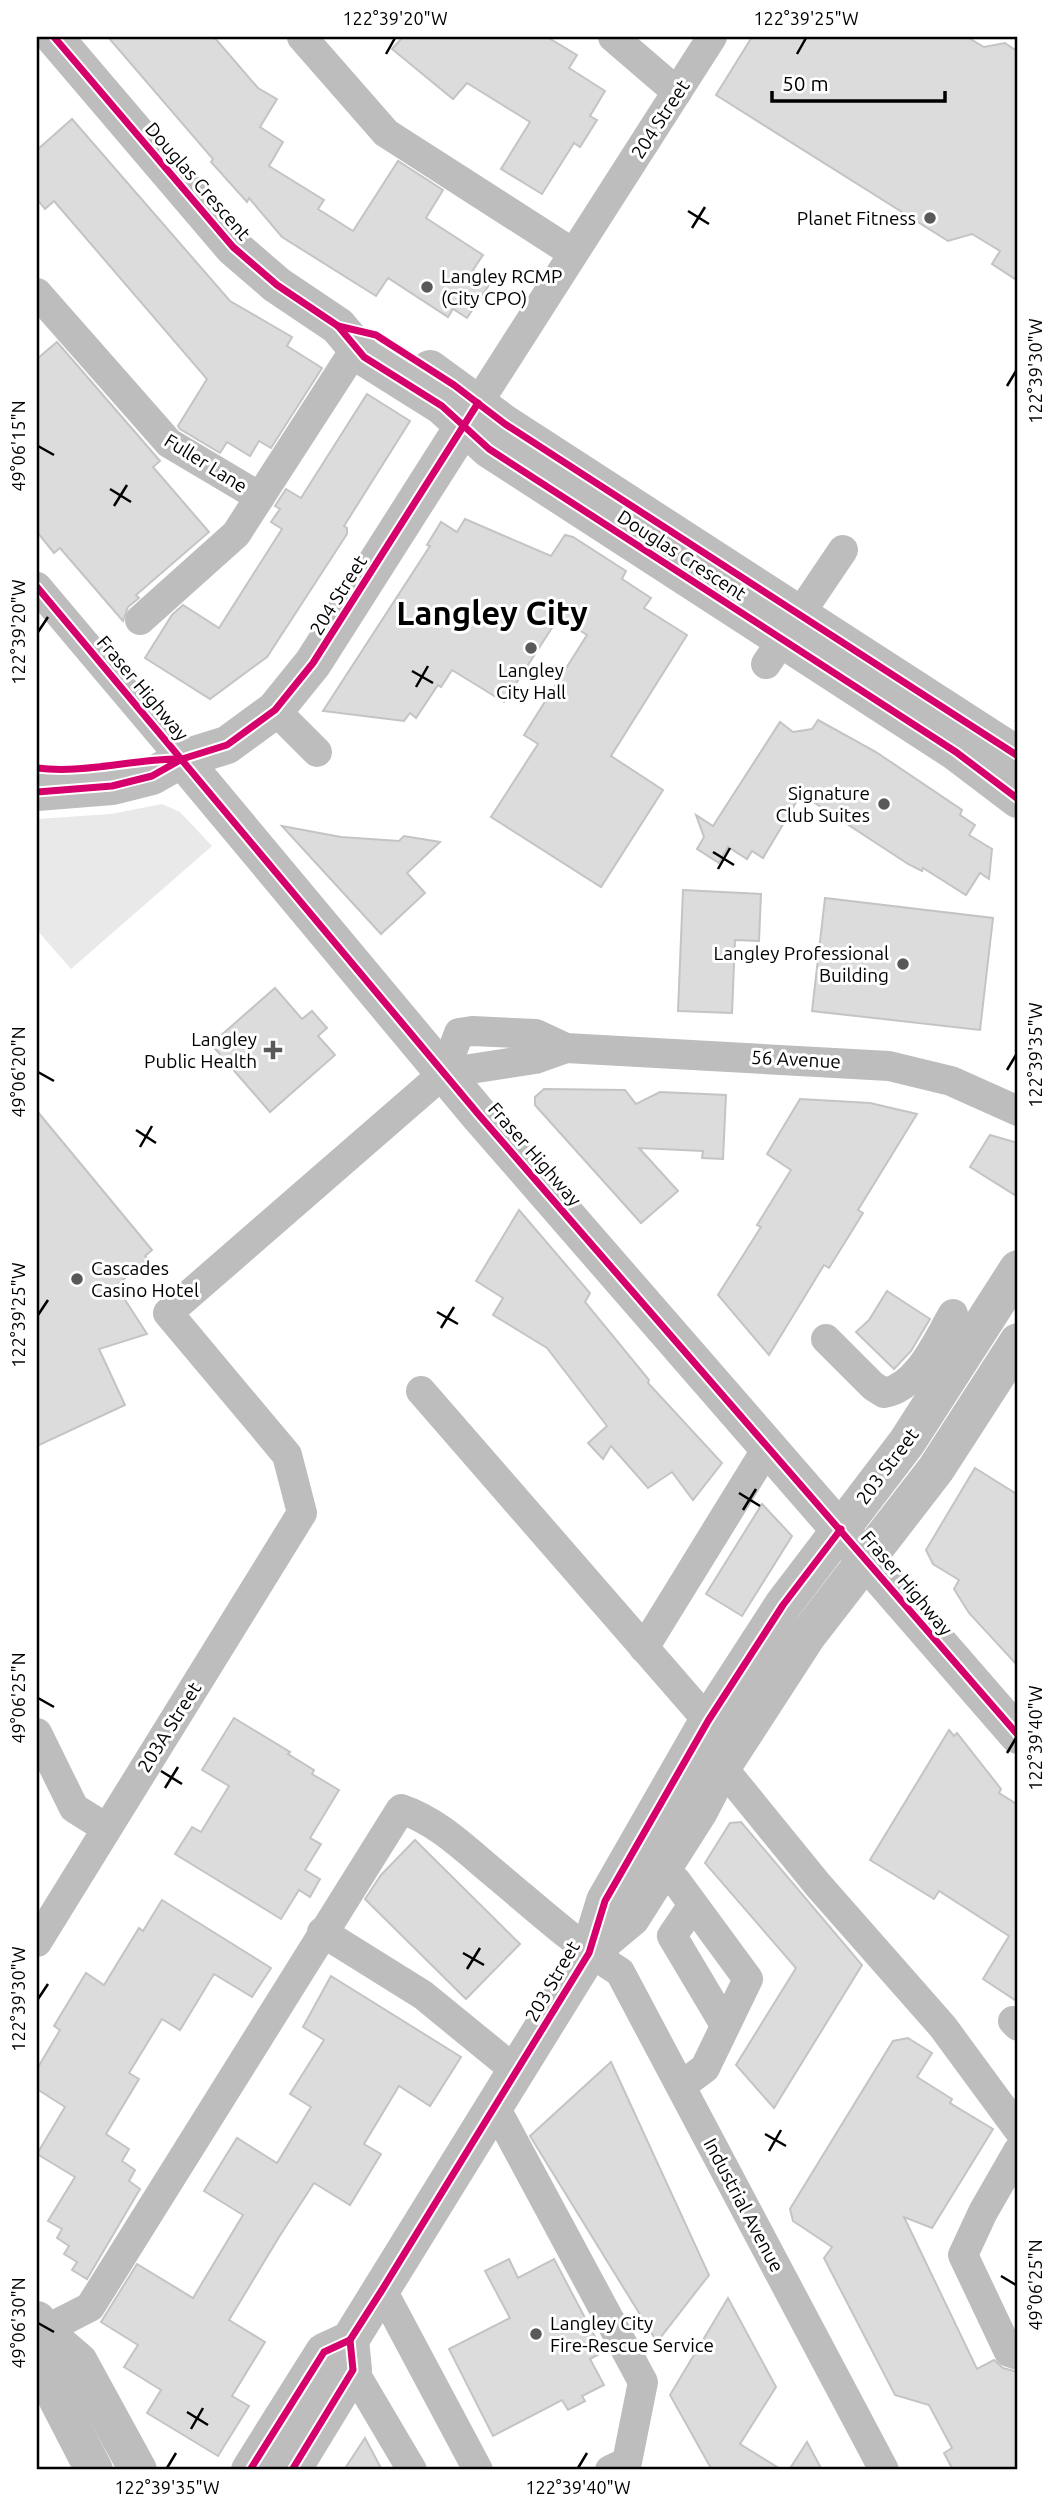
<svg xmlns="http://www.w3.org/2000/svg" width="1055" height="2507" viewBox="0 0 1055 2507" font-family="Ubuntu,sans-serif">
  <rect width="100%" height="100%" fill="#fff"/>
  <path fill="#e9e9e9" d="M162 804 180 812 212 846 71 969 37 930V819L111 814Z"/>
  <g fill="#dcdcdc" stroke="#c4c4c4" stroke-width="2">
    <path d="M108 37H214L258 88 277 99 260 127 283 142 269 166 324 200 318 209 353 231 398 161 443 190 426 218 483 255 473 270 491 282 467 318 453 309 448 317 388 278 376 296 282 237 249 198 247 202 211 162 213 159Z"/>
    <path d="M403 37H547L577 55 569 68 605 91 590 116 597 120 580 147 574 143 542 194 501 169 530 122 467 83 453 99 392 49Z"/>
    <path d="M752 37H967L984 47 1005 43 1018 52V281L992 264 1000 251 972 234 948 241 716 95Z"/>
    <path d="M72 119 230 301 292 337 287 346 322 368 271 448 259 441 250 456 227 442 220 453 180 429 178 426 207 379 54 201 45 209 37 199V150Z"/>
    <path d="M57 342 160 461 153 467 209 532 136 595 139 598 128 607 123 621 60 548 54 553 37 532V359Z"/>
    <path d="M367 394 410 421 344 526 347 528V534L267 657 210 699 145 658 172 615 183 605 219 628 282 529 271 522 280 509 275 506 286 489 301 498Z"/>
    <path d="M465 519 551 556 565 535 573 537 626 571 622 579 651 598 644 608 687 635 611 756 663 790 601 887 491 817 538 744 524 735 587 635 559 617 504 702 452 670 441 687 438 685 416 718 410 713 404 721 323 711 430 546 427 545 441 522 457 532Z"/>
    <path d="M818 720 876 752 962 810 960 815 975 825 969 835 992 849 989 879 980 873 966 895 923 868 922 871 908 864 801 794 763 858 752 851 747 859 728 847 719 863 697 849 704 837 696 815 713 826 780 722 793 732 812 729Z"/>
    <path d="M282 826 341 837 399 841 404 836 440 842 407 873 425 893 381 934Z"/>
    <path d="M683 890 761 894 759 941 735 940 732 1013 678 1011Z"/>
    <path d="M825 898 993 918 980 1030 812 1011Z"/>
    <path d="M275 988 302 1019 312 1011 327 1028 318 1036 335 1055 270 1112 211 1044Z"/>
    <path d="M544 1089 625 1090 636 1104 660 1092 726 1095 723 1159 702 1158 703 1151 639 1148 678 1191 641 1223 535 1105V1097Z"/>
    <path d="M800 1099 870 1103 917 1114 858 1210 863 1213 829 1268 824 1265 769 1355 718 1295 761 1227 757 1225 791 1170 767 1154Z"/>
    <path d="M37 1111 152 1250 145 1256 148 1259 119 1283 122 1287 118 1289 147 1334 99 1349 125 1405 37 1446Z"/>
    <path d="M990 1135 1018 1143V1197L970 1167Z"/>
    <path d="M519 1210 590 1293 585 1302 649 1380 648 1383 722 1463 693 1500 672 1472 648 1488 611 1446 603 1459 588 1443 607 1426 547 1348 493 1315 503 1298 476 1281Z"/>
    <path d="M887 1291 930 1319 911 1351 894 1369 856 1332 869 1320Z"/>
    <path d="M975 1468 1018 1495V1666L969 1613 954 1589 959 1580 933 1564 926 1550Z"/>
    <path d="M762 1504 792 1536 742 1616 706 1594Z"/>
    <path d="M234 1718 290 1752 288 1754 314 1770 312 1774 339 1790 310 1838 321 1844 305 1870 320 1879 310 1897 299 1890 281 1919 175 1854 192 1827 201 1832 229 1786 202 1770Z"/>
    <path d="M949 1730 954 1736 957 1733 1001 1789 999 1793 1018 1805V2002L983 1979 1009 1936 939 1891 934 1899 870 1860Z"/>
    <path d="M741 1822 862 1965 774 2108 736 2065 796 1968 705 1863 730 1823Z"/>
    <path d="M415 1840 520 1944 466 1999 365 1899 381 1875Z"/>
    <path d="M162 1900 271 1968 252 1997 214 1974 180 2030 162 2019 129 2073 139 2079 106 2134 129 2149 122 2161 135 2170 129 2181 140 2189 87 2279 72 2270 77 2262 64 2254 69 2246 57 2238 62 2229 48 2221 75 2177 37 2154 65 2107 37 2089V2069L60 2030 54 2026 86 1973 104 1985 139 1928 143 1931Z"/>
    <path d="M331 1976 461 2057 430 2106 399 2086 364 2144 381 2154 350 2205 314 2183 279 2237 229 2320 265 2342 232 2396 249 2406 218 2456 147 2413 161 2390 124 2367 138 2345 101 2322 137 2264 193 2298 243 2215 204 2191 237 2138 277 2163 311 2107 290 2094 324 2040 303 2027Z"/>
    <path d="M908 2038 932 2053 917 2077 952 2099 950 2103 993 2129 932 2228 904 2217 977 2369 994 2360 1003 2368 1018 2372V2470H953L944 2453 952 2448 929 2405 895 2395 824 2258 832 2247 793 2221 790 2209 893 2041Z"/>
    <path d="M611 2062 709 2275 657 2342 530 2136Z"/>
    <path d="M509 2259 518 2278 554 2259 603 2352 590 2359 604 2385 582 2396 585 2401 568 2410 562 2400 493 2436 449 2349 510 2318 485 2271Z"/>
    <path d="M728 2298 776 2387 740 2444 782 2470H712L670 2395Z"/>
    <path d="M365 2438 382 2470H344Z"/>
    <path d="M807 2442 822 2470H789Z"/>
  </g>
  <g fill="none" stroke-linecap="round" stroke-linejoin="round">
    <g stroke="#bdbdbd" stroke-width="30">
      <path d="M302 37 386 133 573 253"/>
      <path d="M613 37 677 92"/>
      <path d="M37 293 169 443 260 497"/>
      <path d="M478 403 712 37"/>
      <path d="M37 587 182 759"/>
      <path d="M140 620 236 534 356 348"/>
      <path d="M766 664 843 550"/>
      <path d="M275 710 317 752"/>
      <path d="M444 1073 459 1033 472 1031 536 1034 566 1048 889 1066 951 1081 1018 1111"/>
      <path d="M826 1339 873 1386 884 1393C918 1387 937 1341 953 1314"/>
      <path d="M421 1391 708 1721"/>
      <path d="M644 1648 769 1445"/>
      <path d="M37 1733 74 1808 106 1828"/>
      <path d="M722 1767 818 1885 943 2027 1018 2129"/>
      <path d="M662 1870 676 1881 748 1979 705 2068 681 2086"/>
      <path d="M693 1905 672 1936 725 2025"/>
      <path d="M322 1932 423 1995 516 2071"/>
      <path d="M37 1942 302 1513 287 1455 168 1313 444 1073 535 1059 566 1048"/>
      <path d="M1013 2021 1018 2026"/>
      <path d="M495 2107 643 2382 627 2462 610 2470"/>
      <path d="M1018 2151 983 2212 963 2255 1009 2352 1018 2355"/>
      <path d="M382 2290 478 2470"/>
      <path d="M43 2331 90 2307 401 1809C437 1821 465 1849 494 1873 535 1907 575 1944 620 1972L884 2470"/>
      <path d="M353 2370 412 2470"/>
    </g>
    <g stroke="#bdbdbd" stroke-width="38">
      <path d="M54 37 233 247 277 285 338 326 364 357 442 406 489 449 956 752 1018 799"/>
      <path d="M430 369 505 424 1018 756"/>
      <path d="M182 759 479 1115 1018 1735"/>
      <path d="M37 792 112 786 152 776 182 759 227 745 275 710 313 663 477 405"/>
      <path d="M589 1953 631 1918 699 1811 722 1767 807 1636 936 1469 1018 1342"/>
      <path d="M37 2320 43 2331 47 2379 94 2470"/>
      <path d="M43 2331 79 2362 138 2470"/>
      <path d="M250 2470 324 2352 350 2340 589 1953 605 1901 708 1721 783 1605 907 1442 1018 1269"/>
      <path d="M292 2470 353 2370 350 2340"/>
    </g>
    <g stroke="#fff" stroke-width="11">
      <g id="cycleway">
        <path d="M54 37 233 247 277 285 338 326 364 357 442 406 489 449 956 752 1018 799"/>
        <path d="M338 326 376 335 454 385 505 424 1018 756"/>
        <path d="M37 587 479 1115 1018 1735"/>
        <path d="M37 768C84 774 132 759 179 759"/>
        <path d="M37 792 112 786 152 776 182 759 227 745 275 710 313 663 478 403"/>
        <path d="M250 2470 324 2352 350 2340 382 2290 589 1953 605 1901 708 1721 783 1605 841 1529"/>
        <path d="M292 2470 353 2370 350 2340"/>
      </g>
    </g>
    <use href="#cycleway" stroke="#d6006c" stroke-width="7"/>
  </g>
  <path fill="none" stroke="#000" stroke-width="2.5" d="M386 54 395 38M797 54 806 38M688 211 709 224M692 228 705 207M1007 386 1016 371M38 446 54 455M110 489 131 502M114 506 127 485M38 632 48 617M412 671 433 683M416 687 428 666M713 852 734 865M718 869 730 848M1007 1070 1016 1055M38 1072 54 1081M136 1130 156 1143M140 1147 152 1126M437 1312 458 1324M38 1315 48 1300M441 1328 454 1307M739 1493 760 1506M743 1510 756 1489M38 1698 54 1707M1007 1753 1016 1738M161 1771 182 1784M165 1788 178 1767M463 1953 484 1965M467 1969 480 1948M38 1999 48 1984M765 2134 786 2146M769 2151 781 2130M1001 2276 1016 2285M38 2323 54 2332M187 2412 208 2425M191 2429 203 2408M167 2468 176 2453M578 2468 587 2453"/>
  <g fill="#595959" stroke="#fff" stroke-width="2.5">
    <circle cx="930" cy="218" r="7"/>
    <circle cx="427" cy="287" r="7"/>
    <circle cx="531" cy="648" r="7"/>
    <circle cx="884" cy="804" r="7"/>
    <circle cx="903" cy="964" r="7"/>
    <path d="M269.5 1039.5h7v7h7v7h-7v7h-7v-7h-7v-7h7z"/>
    <circle cx="77" cy="1279" r="7"/>
    <circle cx="536" cy="2334" r="7"/>
  </g>
  <g text-anchor="middle" dominant-baseline="central" stroke-width="6" stroke-linejoin="round" paint-order="stroke">
    <g font-size="19" fill="#000" stroke="#fff">
      <text transform="translate(660 119) rotate(-57)">204 Street</text>
      <text transform="translate(198 181) rotate(49)">Douglas Crescent</text>
      <text transform="translate(206 463) rotate(32)">Fuller Lane</text>
      <text transform="translate(682 555) rotate(33)">Douglas Crescent</text>
      <text transform="translate(338 595) rotate(-58)">204 Street</text>
      <text transform="translate(143 688) rotate(50)">Fraser Highway</text>
      <text transform="translate(796 1059) rotate(3)">56 Avenue</text>
      <text transform="translate(535 1154) rotate(49)">Fraser Highway</text>
      <text transform="translate(887 1466) rotate(-53)">203 Street</text>
      <text transform="translate(907 1583) rotate(50)">Fraser Highway</text>
      <text transform="translate(169 1727) rotate(-58)">203A Street</text>
      <text transform="translate(552 1981) rotate(-60)">203 Street</text>
      <text transform="translate(744 2205) rotate(62)">Industrial Avenue</text>
    </g>
    <g font-size="19" fill="#000" stroke="#fff" text-anchor="end">
      <text x="916" y="218">Planet Fitness</text>
      <text x="441" y="276" text-anchor="start">Langley RCMP<tspan x="441" dy="22">(City CPO)</tspan></text>
      <text x="531" y="670" text-anchor="middle">Langley<tspan x="531" dy="22">City Hall</tspan></text>
      <text x="870" y="793">Signature<tspan x="870" dy="22">Club Suites</tspan></text>
      <text x="889" y="953">Langley Professional<tspan x="889" dy="22">Building</tspan></text>
      <text x="257" y="1039">Langley<tspan x="257" dy="22">Public Health</tspan></text>
      <text x="91" y="1268" text-anchor="start">Cascades<tspan x="91" dy="22">Casino Hotel</tspan></text>
      <text x="550" y="2323" text-anchor="start">Langley City<tspan x="550" dy="22">Fire-Rescue Service</tspan></text>
    </g>
    <g font-size="33" font-weight="bold" fill="#000" stroke="#fff">
      <text x="492" y="612">Langley City</text>
    </g>
  </g>
  <rect width="1055" height="2507" fill="none" stroke="#ffffff" stroke-width="77"/>
  <path d="M772 91v10h173v-10" fill="none" stroke="#000000" stroke-width="3.5"/>
  <text x="782" y="91" font-size="21" fill="#000000" stroke="#ffffff" stroke-width="5" paint-order="stroke">50 m</text>
  <rect x="38" y="38" width="978" height="2430" fill="none" stroke="#000" stroke-width="2.5"/>
  <g font-size="18" text-anchor="middle" fill="#000">
    <text x="395" y="25">122°39'20"W</text>
    <text x="806" y="25">122°39'25"W</text>
    <text transform="translate(1036 371) rotate(-90)" y="6">122°39'30"W</text>
    <text transform="translate(19 446) rotate(-90)" y="6">49°06'15"N</text>
    <text transform="translate(19 632) rotate(-90)" y="6">122°39'20"W</text>
    <text transform="translate(1036 1055) rotate(-90)" y="6">122°39'35"W</text>
    <text transform="translate(19 1072) rotate(-90)" y="6">49°06'20"N</text>
    <text transform="translate(19 1315) rotate(-90)" y="6">122°39'25"W</text>
    <text transform="translate(19 1698) rotate(-90)" y="6">49°06'25"N</text>
    <text transform="translate(1036 1738) rotate(-90)" y="6">122°39'40"W</text>
    <text transform="translate(19 1999) rotate(-90)" y="6">122°39'30"W</text>
    <text transform="translate(1036 2285) rotate(-90)" y="6">49°06'25"N</text>
    <text transform="translate(19 2323) rotate(-90)" y="6">49°06'30"N</text>
    <text x="167" y="2494">122°39'35"W</text>
    <text x="578" y="2494">122°39'40"W</text>
  </g>
</svg>
